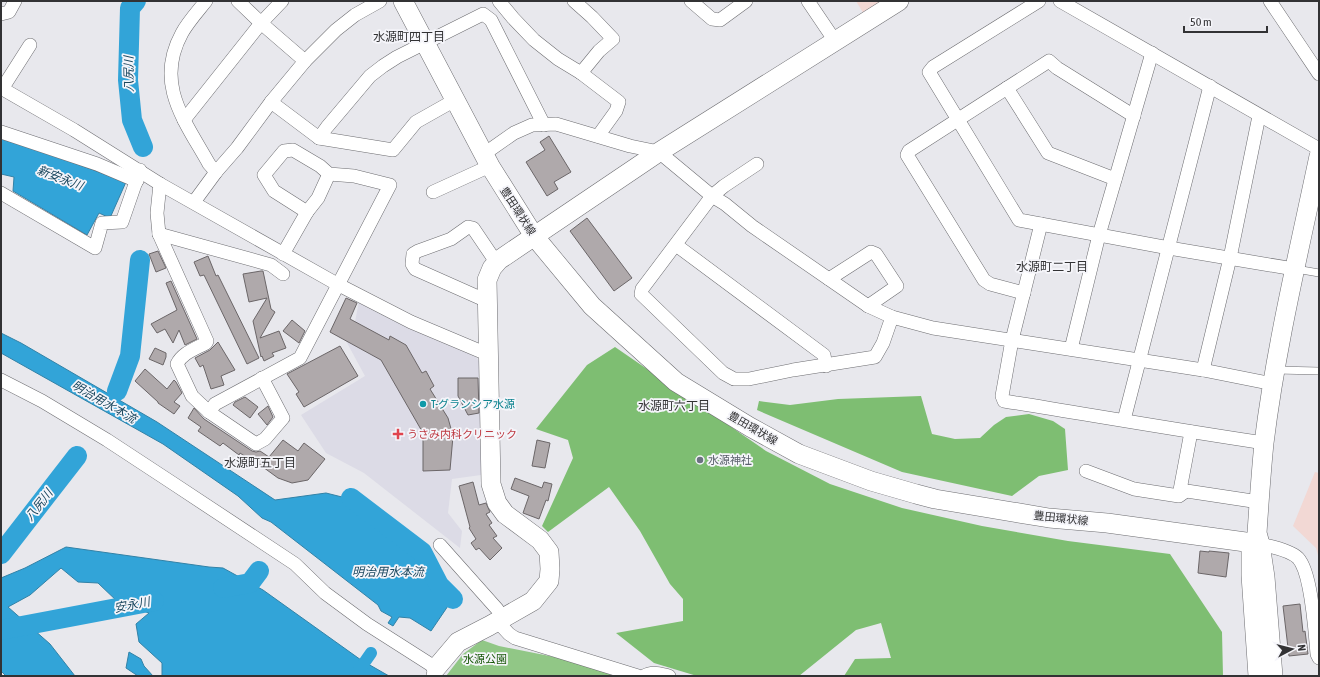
<svg xmlns="http://www.w3.org/2000/svg" width="1320" height="677" viewBox="0 0 1320 677" font-family="'Asap Condensed','Noto Sans JP',sans-serif">
  <rect width="100%" height="100%" fill="#e8e8ed"/>
  <path fill="#dcdbe6" d="M359 301 476 357 480 363 484 378 481 475 452 479 448 513 462 531 460 548 364 473 326 453 301 415 365 376 346 341 355 322Z"/>
  <g fill="#f2d8d4">
    <path d="M856 1H888L865 16Z"/>
    <path d="M1315 472 1319 473V559L1316 548 1293 526Z"/>
  </g>
  <path fill="#91c786" d="M482 640 499 646 650 676H446L463 654Z"/>
  <g fill="#7ebe72">
    <path d="M615 347 766 451 830 484 902 508 982 526 1068 541 1170 554 1222 632 1223 676H844L855 659 891 658 881 623 856 630 799 676H697L654 663 616 633 683 621V599L670 584 640 531 609 487 548 532 542 526 573 458 568 440 536 429 587 365Z"/>
    <path d="M921 396 932 434 955 439 980 438 994 425 1006 417 1029 414 1053 421 1065 429 1068 470 1039 476 1012 496 902 472 757 410 759 401 790 405 838 399Z"/>
  </g>
  <g fill="#32a4d8" stroke="#3282a7">
    <path d="M1 139 39 150 126 182 110 218 99 213 87 235 13 191 14 177 1 174Z"/>
    <path d="M1 333 21 343 157 422 275 500 326 493 342 497 414 551 423 560 432 582 438 593 450 603 431 631 410 618 399 617 393 626 388 623 392 617 381 611 378 605 271 522 262 518 238 496 163 444 1 353Z"/>
    <path d="M66 547 209 567 223 568 263 590 361 660 389 676H162V663L139 642 136 624 149 613 119 603 98 583 78 582 61 568 30 595 8 607 50 644 75 676H6L1 671V578L25 568Z"/>
    <path d="M129 652 141 659 144 666 153 676H138L126 668Z"/>
  </g>
  <g fill="none" stroke-linecap="round" stroke-linejoin="round">
    <path stroke="#32a4d8" stroke-width="12" d="M355 676 371 653"/>
    <g stroke="#32a4d8" stroke-width="20">
      <path d="M136 1 130 8 128 80 132 120 143 147"/>
      <path d="M117 391 130 356 140 260"/>
      <path d="M351 498 422 552 439 585 453 599"/>
      <path d="M1 554 77 456"/>
      <path d="M223 588 250 583 259 571"/>
      <path d="M1 630 154 601"/>
    </g>
  </g>
  <g fill="#afa9ab" stroke="#6b6668">
    <path d="M549 136 571 172 554 182 558 189 547 196 526 162 545 150 540 142Z"/>
    <path d="M587 218 632 278 614 291 570 231Z"/>
    <path d="M158 251 166 268 156 272 149 254Z"/>
    <path d="M208 256 216 276 218 275 259 358 247 364 204 275 200 276 194 262Z"/>
    <path d="M261 271H263L271 309 275 312 260 338 279 331 286 348 272 353 274 356 264 361 262 356 261 357 253 321 267 298 249 302 243 274Z"/>
    <path d="M171 281 197 339 185 345 179 330 173 343 165 329 157 333 151 324 177 310 166 283Z"/>
    <path d="M346 298 357 303 350 319 389 340 390 336 406 345 422 373 426 371 434 386 430 389 448 418 453 436 450 470 423 471V433L381 360 330 332Z"/>
    <path d="M292 320 305 331 299 343 283 331Z"/>
    <path d="M218 342 235 370 221 376 224 385 211 389 203 365 200 367 195 358 210 350Z"/>
    <path d="M340 346 358 376 304 407 296 394 299 392 287 374Z"/>
    <path d="M155 348 166 353V357L163 365 149 359Z"/>
    <path d="M145 369 167 389 174 380 176 382 182 393 174 402 180 406 174 414 158 403V402L135 381Z"/>
    <path d="M458 378H478L479 413 468 415 458 396Z"/>
    <path d="M245 397 258 407 250 418 233 405 235 402Z"/>
    <path d="M268 406 273 417 267 425 258 414Z"/>
    <path d="M194 408 204 419 252 451 256 452 260 451 269 457 283 440 298 451 304 443 325 459 308 480 292 483 278 478 256 462 255 463 240 453 239 455 223 443 220 446 198 431 201 427 188 418Z"/>
    <path d="M537 440 550 443 545 468 532 466Z"/>
    <path d="M515 478 542 488 544 482 552 484 548 501 546 500 539 519 523 513 529 496 511 489Z"/>
    <path d="M473 482 479 505 486 503 490 512 486 514 492 523 489 525 497 536 493 538 502 548 490 560 479 548 476 550 471 543 476 539 469 528 470 527 459 486Z"/>
    <path d="M1200 551 1209 552V551L1229 553 1226 577 1198 573Z"/>
    <path d="M1300 604 1303 632 1305 631 1308 654 1289 656 1283 606Z"/>
  </g>
  <g fill="none" stroke-linecap="round" stroke-linejoin="round">
    <g stroke="#6d6d71" stroke-width="8">
      <g id="lane">
        <path d="M1296 269 1319 273"/>
        <path d="M1276 370 1319 371"/>
      </g>
    </g>
    <g stroke="#6d6d71" stroke-width="14">
      <g id="street">
        <path d="M206 1C198 11 188 22 182 33 154 84 185 121 209 164L216 172"/>
        <path d="M238 1 261 23 305 61"/>
        <path d="M499 1 513 18 534 40 558 59 581 73 619 102 616 111 598 136"/>
        <path d="M574 1 592 17 613 39 599 51 581 73"/>
        <path d="M691 1 712 19 720 20 746 1"/>
        <path d="M808 1 835 41"/>
        <path d="M1039 1 933 67 929 72 1019 220 1169 248 1294 269"/>
        <path d="M1060 1 1319 149"/>
        <path d="M1270 1 1319 74"/>
        <path d="M1 14 9 12 15 1"/>
        <path d="M1 88 74 130 160 184 337 284 411 322 487 354"/>
        <path d="M1007 88 1048 153 1115 179"/>
        <path d="M2 89 30 45"/>
        <path d="M271 102 319 138 393 150 416 122 455 100"/>
        <path d="M184 120 261 23 282 1"/>
        <path d="M1 132 97 164 137 181"/>
        <path d="M319 138 327 127 370 76 383 66 397 57 483 14 491 20 544 125"/>
        <path d="M484 154 514 133 532 125 556 124 630 146 659 152 712 196 725 204 752 226 868 306 892 317 933 328 1203 370 1273 384"/>
        <path d="M757 164 724 186 712 196 642 289 641 294 723 373 734 379H749L793 370 875 357 883 343 892 317"/>
        <path d="M160 184 157 213 159 234 207 341 206 343C195 349 182 353 177 364L192 396 209 412 215 404 300 358 390 185 354 176 329 174 320 166 293 150 284 151 264 175 274 191 307 212 283 254"/>
        <path d="M433 192 490 166"/>
        <path d="M1 193 95 248 102 223 122 222 140 170"/>
        <path d="M194 202 216 172 237 148 271 102 305 61 336 30 355 15 380 1"/>
        <path d="M307 212 318 198 329 174"/>
        <path d="M1041 224 1012 340 1002 396 1004 401C1091 415 1177 430 1264 443"/>
        <path d="M159 234 271 265 283 274"/>
        <path d="M676 245 824 355 826 366"/>
        <path d="M829 279 871 252 876 254 897 286 868 306"/>
        <path d="M1024 293 990 284 984 280 907 155 909 151 1049 61 1057 68 1134 116"/>
        <path d="M487 301 415 269 412 264 413 254 418 251 451 239 468 227 473 228 496 262"/>
        <path d="M1071 349 1099 235 1152 53"/>
        <path d="M1203 370 1230 258 1259 116"/>
        <path d="M1 380 42 401 107 440 174 484 295 564 325 593 367 624 436 668 433 675"/>
        <path d="M209 412 256 444 265 439 283 418 262 378"/>
        <path d="M1124 420 1210 86"/>
        <path d="M1191 432 1180 490 1259 502"/>
        <path d="M1086 471 1134 489 1179 496 1186 491"/>
        <path d="M1260 544C1270 546 1291 551 1298 558 1312 573 1315 633 1317 654L1319 658"/>
        <path d="M440 545 497 609 503 618"/>
        <path d="M497 621 509 634 515 638 638 676"/>
        <path d="M644 676C652 671 660 674 669 676"/>
      </g>
    </g>
    <g stroke="#6d6d71" stroke-width="20">
      <g id="secondary">
        <path d="M403 1 490 166 534 236 592 306 676 382 750 427 799 454 871 481 916 494 935 499 1049 518 1107 523 1260 544"/>
        <path d="M1251 546V575L1258 676"/>
        <path d="M436 668 458 642 489 626 533 601 549 581 550 569 549 552 540 540 505 514 497 503 491 484 487 280 492 268 499 260 659 152 899 1"/>
        <path d="M1273 676 1265 577 1260 544 1257 533C1259 503 1261 473 1264 443 1276 346 1299 251 1319 156"/>
      </g>
    </g>
    <use href="#lane" stroke="#fff" stroke-width="7"/>
    <use href="#street" stroke="#fff" stroke-width="13"/>
    <use href="#secondary" stroke="#fff" stroke-width="19"/>
  </g>
  <circle fill="#0f9aa8" stroke="#f5f5fa" stroke-width="1.5" cx="423" cy="404" r="4"/>
  <path fill="#e0444e" stroke="#f5f5fa" stroke-width="1.5" d="M396 428h4v4h4v4h-4v4h-4v-4h-4v-4h4z"/>
  <circle fill="#6b7280" stroke="#f5f5fa" stroke-width="1.5" cx="700" cy="460" r="4"/>
  <g text-anchor="middle" dominant-baseline="central" stroke-width="3.5" stroke-linejoin="round" paint-order="stroke">
    <g font-size="11" fill="#323234" stroke="#f5f5fa">
      <text transform="translate(518 211) rotate(57)">豊田環状線</text>
      <text transform="translate(753 428) rotate(30)">豊田環状線</text>
      <text transform="translate(1061 518) rotate(6)">豊田環状線</text>
    </g>
    <g font-size="11" fill="#0d838f" stroke="#f5f5fa" text-anchor="start">
      <text x="431" y="404">T-グランシア水源</text>
    </g>
    <g font-size="11" fill="#be3a42" stroke="#f5f5fa" text-anchor="start">
      <text x="407" y="434">うさみ内科クリニック</text>
    </g>
    <g font-size="11" fill="#5b616d" stroke="#f5f5fa" text-anchor="start">
      <text x="708" y="460">水源神社</text>
    </g>
    <g font-size="11" fill="#19580a" stroke="#f5f5fa">
      <text x="485" y="659">水源公園</text>
    </g>
    <g font-size="12" fill="#323234" stroke="#f5f5fa">
      <text x="409" y="37">水源町四丁目</text>
      <text x="1052" y="267">水源町二丁目</text>
      <text x="674" y="406">水源町六丁目</text>
      <text x="260" y="463">水源町五丁目</text>
    </g>
    <g font-size="12" font-style="italic" fill="#1a475e" stroke="#f5f5fa">
      <text transform="translate(129 74) rotate(-91)">八尻川</text>
      <text transform="translate(60 178) rotate(21)">新安永川</text>
      <text transform="translate(104 402) rotate(30)">明治用水本流</text>
      <text transform="translate(39 505) rotate(-52)">八尻川</text>
      <text x="388" y="572">明治用水本流</text>
      <text transform="translate(132 605) rotate(-11)">安永川</text>
    </g>
  </g>
  <rect width="1320" height="677" fill="none" stroke="#323234" stroke-width="4"/>
  <g transform="translate(1292 649) rotate(83)" stroke="#f5f5fa" stroke-width="3" paint-order="stroke">
  <path d="M0-3L7 15L0 10L-7 15Z" fill="#323234"/>
  <text y="-6" font-size="11" font-weight="bold" text-anchor="middle" fill="#323234">N</text>
  </g>
  <path d="M1184 26v6h83v-6" fill="none" stroke="#323234" stroke-width="2"/>
  <text x="1190" y="26" font-size="12" fill="#323234" stroke="#f5f5fa" stroke-width="3" paint-order="stroke">50 m</text>
</svg>
